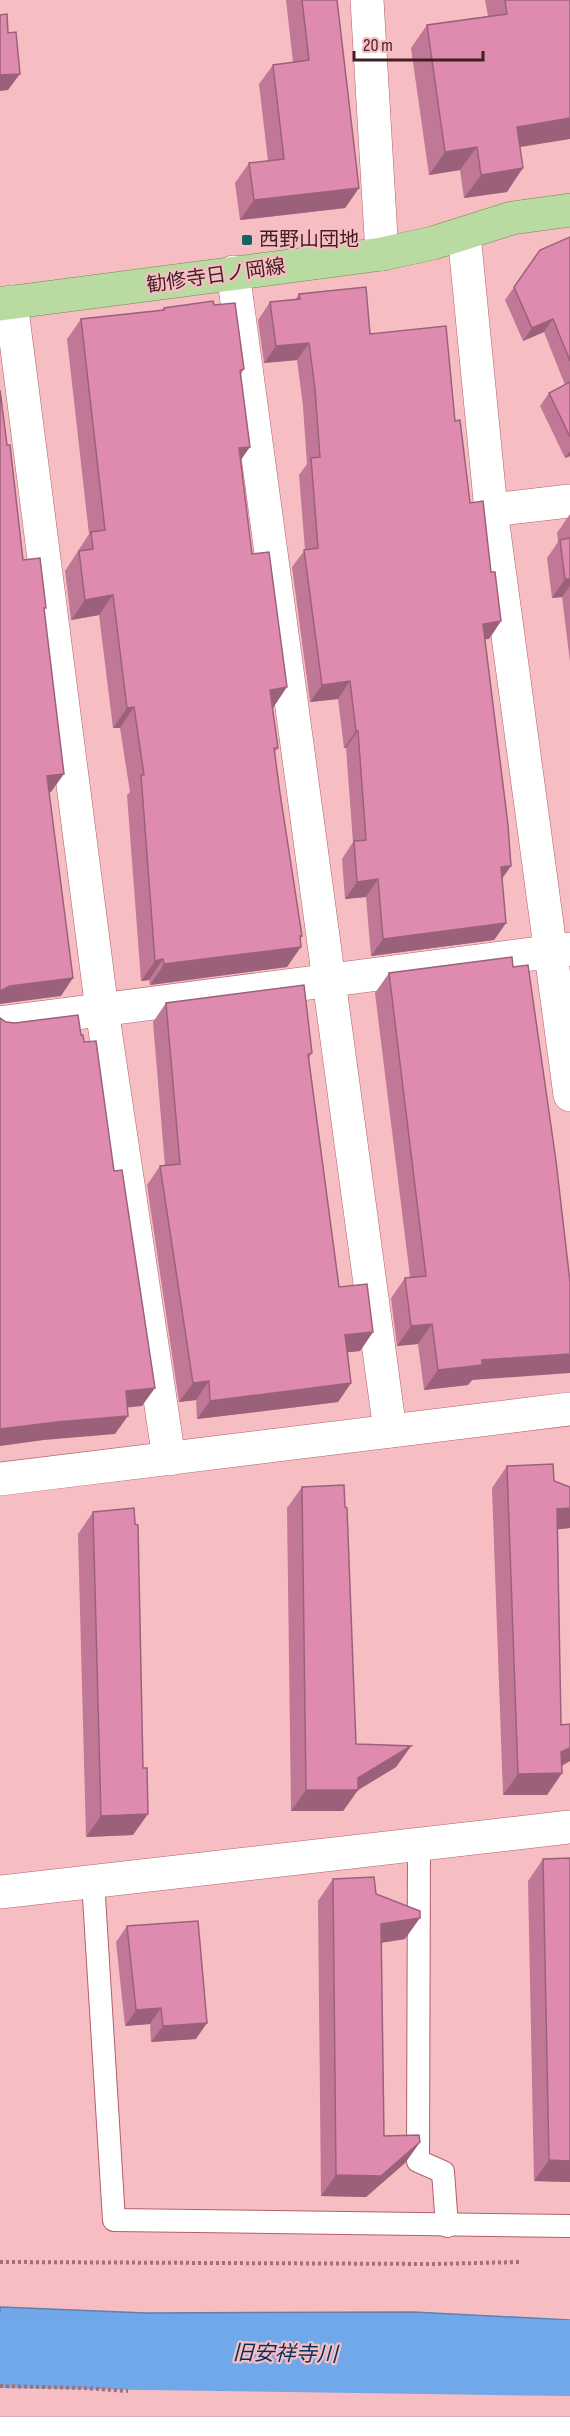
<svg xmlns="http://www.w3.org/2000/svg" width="570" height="2436" viewBox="0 0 570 2436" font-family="'Sofia Sans Condensed','Noto Sans JP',sans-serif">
  <rect width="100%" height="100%" fill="#f6bec3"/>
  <path fill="#70a8e9" stroke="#627fae" stroke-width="1.5" d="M0 2307 146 2313 413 2312 570 2320V2364L515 2366 405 2341 247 2353 175 2337 0 2333Z"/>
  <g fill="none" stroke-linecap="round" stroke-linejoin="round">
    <path stroke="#70a8e9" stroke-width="76" d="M0 2350 570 2358"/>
    <g stroke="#b25f6a" stroke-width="24">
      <g id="service">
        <path d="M419 1844 418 2161 443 2172 447 2226"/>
        <path d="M93 1881 114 2220 570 2226"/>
      </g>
    </g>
    <g stroke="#b25f6a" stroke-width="34">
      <g id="minor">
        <path d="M367 0 382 254"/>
        <path d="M464 234 491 510 570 1095"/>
        <path d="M233 272 390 1431"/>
        <path d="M11 302 102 1010 169 1459"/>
        <path d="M491 510 570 501"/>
        <path d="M0 1023 570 949"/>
        <path d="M0 1479 570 1409"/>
        <path d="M0 1892 570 1827"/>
        <path d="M0 2433H570"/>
      </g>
    </g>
    <g stroke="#71884b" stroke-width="34">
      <path id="primary" d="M0 304 382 254 433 243 512 218 570 210"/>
    </g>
    <g stroke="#a07277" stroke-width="4" stroke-dasharray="3 3" stroke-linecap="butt">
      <path d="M0 2262 435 2264 521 2262"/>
      <path d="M0 2386 83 2388 128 2391"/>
    </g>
    <use href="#service" stroke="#fff" stroke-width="22"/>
    <use href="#minor" stroke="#fff" stroke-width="33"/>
    <use href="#primary" stroke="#b9daa0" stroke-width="33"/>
  </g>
  <g fill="#c07896">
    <path d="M286 0H337L359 188 345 208 240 220 235 183 249 163 268 161 259 84 273 65 293 62Z"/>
    <path d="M485 0H570L520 147 507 192 464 198 460 170 429 175 411 48 427 25 488 16Z"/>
    <path d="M570 237V456L565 458 540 406 549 393 565 385 544 332 523 341 505 300 540 250Z"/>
    <path d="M299 294 370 334 455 421 470 503 491 572 501 621 489 639H485L502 879 506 923 494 940 371 956 366 897 345 899 342 859 353 842 346 748H344L338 699 310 702 292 567 305 550 299 475 307 464 303 406 297 360 264 363 258 320 270 302 295 300Z"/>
    <path d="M214 305 244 369 241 374 240 461 278 748 275 752 280 793 300 939 287 967 150 985 149 980 141 981 127 795 130 792 120 728H113L99 615 71 620 65 571 89 534 67 339 81 319 162 310 164 308Z"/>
    <path d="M570 514V662L562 597 552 598 547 558 558 542 557 533Z"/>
    <path d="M389 973 472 1380 468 1385 424 1390 418 1344 397 1346 391 1298 405 1278 410 1277 375 993Z"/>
    <path d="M166 1003 312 1053 309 1058 339 1287 373 1332 360 1351 348 1352 351 1383 338 1402 197 1419 196 1400 179 1402 147 1185 160 1166H165L153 1022Z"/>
    <path d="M507 1466 570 1487V1528L558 1529 561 1725 570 1724V1761L562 1766V1773L547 1795H503L492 1488Z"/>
    <path d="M302 1487 356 1744 411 1746 396 1767 358 1790 343 1811H291L287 1508Z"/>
    <path d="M93 1512 143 1768 133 1835 86 1837 78 1534Z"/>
    <path d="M570 1858V2182L534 2181 528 1881 543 1859Z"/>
    <path d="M333 1879 376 1894 405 1939 381 1943 384 2136 420 2142 405 2163 366 2197 321 2196 318 1901Z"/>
    <path d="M127 1926 196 2039 151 2042 150 2024 125 2026 116 1942Z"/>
  </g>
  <g fill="#9c617a">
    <path d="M20 74 8 90 0 91V75Z"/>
    <path d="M570 118V139L501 150 517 127Z"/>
    <path d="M477 147 460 170 429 175 445 152Z"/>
    <path d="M523 168 507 192 464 198 481 175Z"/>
    <path d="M359 188 345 208 240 220 254 200Z"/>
    <path d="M553 319 544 332 523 341 532 328Z"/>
    <path d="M309 343 297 360 264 363 276 346Z"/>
    <path d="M250 447 236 467 239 448Z"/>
    <path d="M570 451V456L565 458Z"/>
    <path d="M565 579H570V586L562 597 552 598Z"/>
    <path d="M113 595 99 615 71 620 85 600Z"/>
    <path d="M501 621 489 639 471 641 483 624Z"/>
    <path d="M350 681 338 699 310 702 322 685Z"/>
    <path d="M287 687 273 708 270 690Z"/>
    <path d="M134 707 120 728H113L127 708Z"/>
    <path d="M356 731H358L346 748H344Z"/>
    <path d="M64 774 51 792 35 794 47 776Z"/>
    <path d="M511 866 499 883 501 867Z"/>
    <path d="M378 879 366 897 345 899 357 882Z"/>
    <path d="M506 923 494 940 371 956 383 939Z"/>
    <path d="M302 936 294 948 301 947 287 967 150 985 164 964Z"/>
    <path d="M163 959 149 980 141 981 155 961Z"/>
    <path d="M73 978 61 996 0 1004V992L2 990 10 986Z"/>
    <path d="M432 1324 418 1344 397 1346 411 1326Z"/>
    <path d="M373 1332 360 1351 332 1354 345 1335Z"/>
    <path d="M570 1354V1373L472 1380 468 1385 424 1390 438 1370 482 1360Z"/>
    <path d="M209 1381 196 1400 179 1402 193 1383Z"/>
    <path d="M351 1383 338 1402 197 1419 210 1401Z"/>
    <path d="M155 1388 142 1406 113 1409 126 1391Z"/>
    <path d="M128 1416 115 1434 44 1440 0 1446V1429L57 1422Z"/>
    <path d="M570 1508V1528L542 1531 557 1509Z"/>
    <path d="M411 1746 396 1767 358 1790 343 1811H291L306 1790 358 1778Z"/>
    <path d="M570 1748V1761L547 1773 561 1752Z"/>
    <path d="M562 1773 547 1795H503L518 1774Z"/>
    <path d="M148 1814 133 1835 86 1837 101 1816Z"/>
    <path d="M420 1918 405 1939 366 1945 381 1924Z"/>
    <path d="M161 2008 150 2024 125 2026 136 2010Z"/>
    <path d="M207 2023 196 2039 151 2042 163 2026Z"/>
    <path d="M420 2142 405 2163 366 2197 321 2196 336 2175Z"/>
    <path d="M549 2160 570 2161V2182L534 2181Z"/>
  </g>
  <g fill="#df8baf" stroke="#9c617a" stroke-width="1.5">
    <path d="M302 0H337L359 188 254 200 249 163 284 159 273 65 309 60Z"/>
    <path d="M505 0H570V118L517 127 523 168 481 175 477 147 445 152 427 25 507 14Z"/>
    <path d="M7 14 8 33 16 32 20 74 0 75V15Z"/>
    <path d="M570 237V361L553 319 532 328 514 287 540 250Z"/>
    <path d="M366 287 370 334 446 326 455 421 460 420 470 503 483 501 491 572H495L501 621 483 624 508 825 511 866 501 867 506 923 383 939 378 879 357 882 354 841 366 840 358 731H356L350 681 322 685 304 550 318 548 311 458 320 457 315 389 309 343 276 346 270 302 300 299 299 294Z"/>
    <path d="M213 301 214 305 235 303 244 369 240 370 250 447 239 448 252 554 269 552 287 687 270 690 278 748H274L280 793 302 936H300L301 947 164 964 163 959 155 961 141 775H144L134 707 127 708 113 595 85 600 79 551 93 549 91 532 105 530 81 319 164 310V308Z"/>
    <path d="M570 382V437L549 393Z"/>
    <path d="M0 390 7 445H10L23 560 40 558 46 608H44L64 774 47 776 73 978 10 986 2 990 0 992Z"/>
    <path d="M570 538V579H565L560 540Z"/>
    <path d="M512 957 513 967 528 965 556 1161 570 1282V1354L482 1360V1365L438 1370 432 1324 411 1326 405 1278 426 1276 389 973Z"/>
    <path d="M304 985 312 1053 308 1054 339 1287 367 1284 373 1332 345 1335 351 1383 210 1401 209 1381 193 1383 160 1166 180 1164 166 1003Z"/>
    <path d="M78 1015 81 1035H83L84 1042 96 1041 114 1171 122 1170 155 1388 126 1391 128 1416 57 1422 0 1429V1018L6 1022 15 1023Z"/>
    <path d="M553 1464 554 1481 570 1487V1508L557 1509 561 1725 570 1724V1748L561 1752 562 1773 518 1774 507 1466Z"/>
    <path d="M344 1485 345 1507 347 1508 356 1744 411 1746 358 1778V1790H306L302 1487Z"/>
    <path d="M134 1508 135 1524 138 1525 143 1768H147L148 1814 101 1816 93 1512Z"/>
    <path d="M570 1858V2161L549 2160 543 1859Z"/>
    <path d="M374 1877 376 1894 420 1911V1918L381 1924 384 2136 419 2135 420 2142 381 2176 336 2175 333 1879Z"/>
    <path d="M198 1921 207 2023 163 2026 161 2008 136 2010 127 1926Z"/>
  </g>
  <rect fill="#156462" stroke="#f6bec3" stroke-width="2" x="241" y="234" width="12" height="12" rx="3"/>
  <g text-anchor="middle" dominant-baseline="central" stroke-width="4.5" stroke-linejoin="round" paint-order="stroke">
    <g font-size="20" fill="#411f23" stroke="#f6bec3" text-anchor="start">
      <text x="259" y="240">西野山団地</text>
    </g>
    <g font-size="20" fill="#411f23" stroke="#f6bec3">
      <text transform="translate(216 276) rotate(-8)">勧修寺日ノ岡線</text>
    </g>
    <g font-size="21" font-style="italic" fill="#052e57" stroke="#f6bec3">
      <text transform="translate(285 2354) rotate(1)">旧安祥寺川</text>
    </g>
  </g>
  <path d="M354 51v9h129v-9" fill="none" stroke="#411f23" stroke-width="3"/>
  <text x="363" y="51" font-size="18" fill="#411f23" stroke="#f6bec3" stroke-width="4.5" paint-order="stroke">20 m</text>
</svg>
